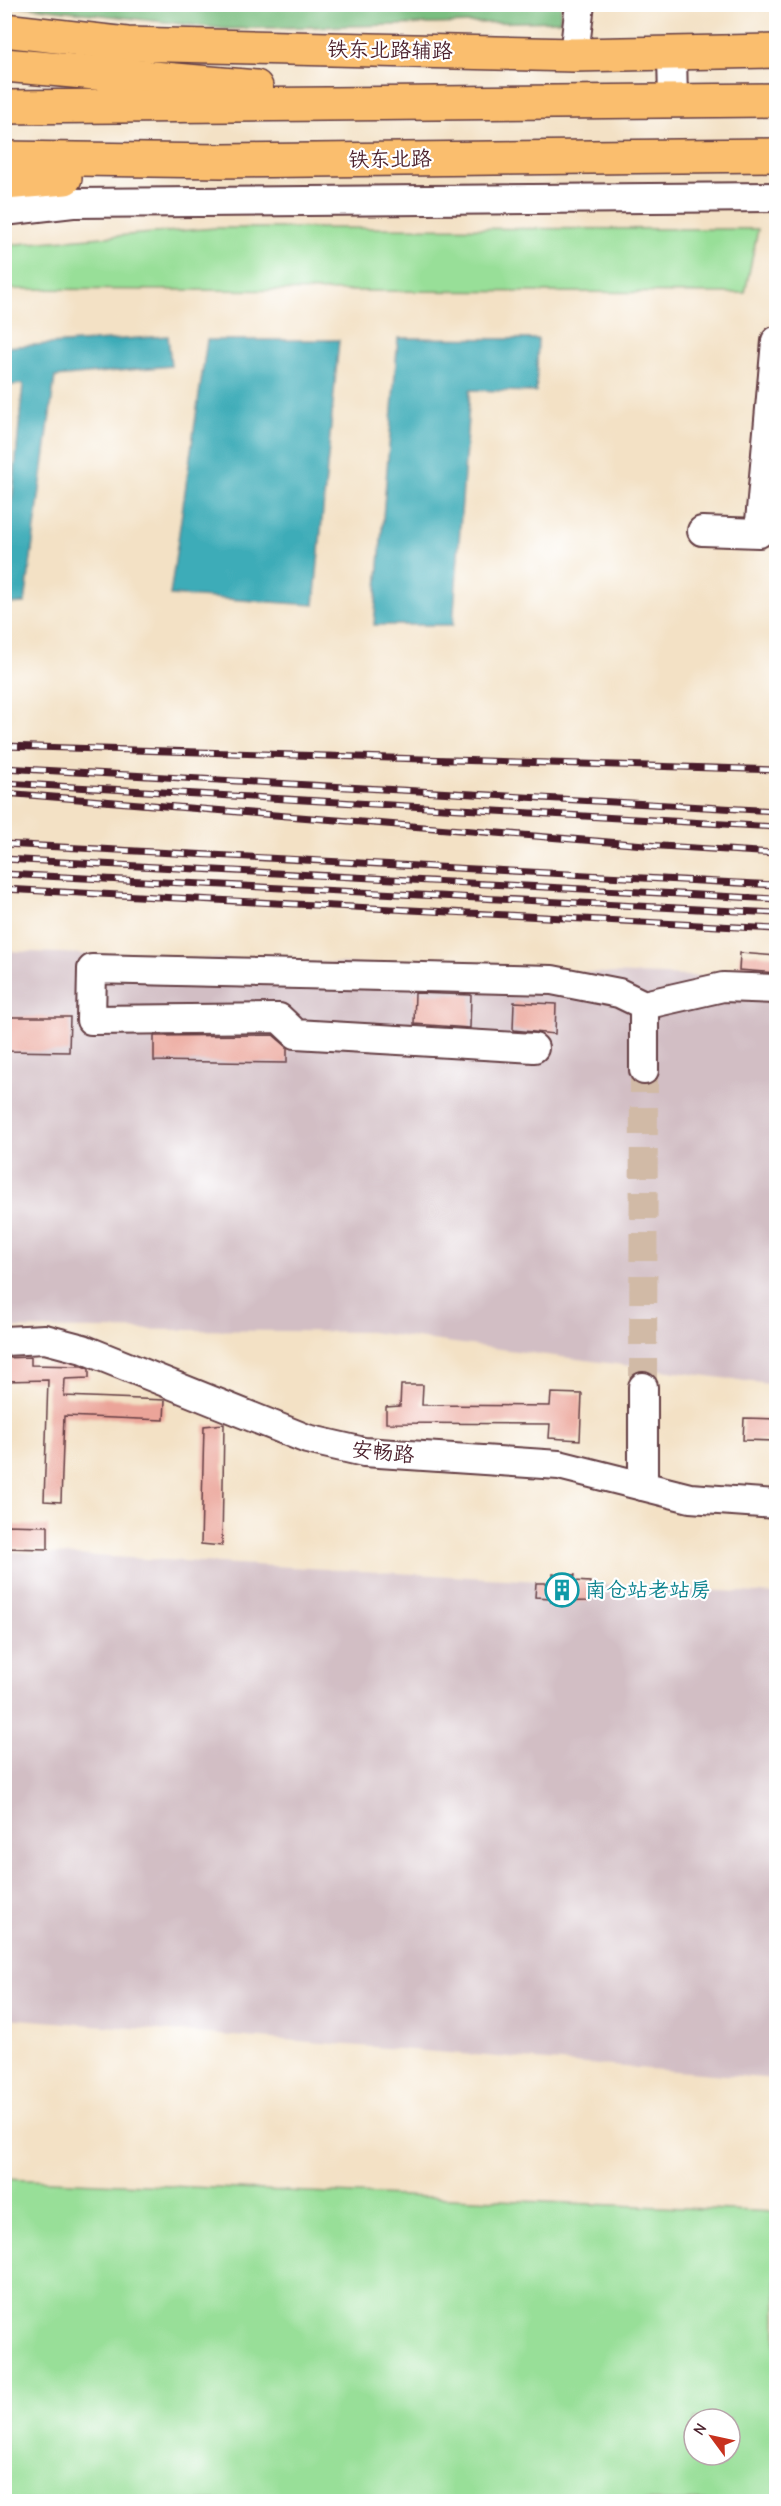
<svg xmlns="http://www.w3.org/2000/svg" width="781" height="2506" viewBox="0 0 781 2506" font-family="'Comic Neue','LXGW WenKai TC',sans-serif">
  <rect width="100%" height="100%" fill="#fff"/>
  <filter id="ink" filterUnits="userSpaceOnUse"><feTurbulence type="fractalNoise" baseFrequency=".0167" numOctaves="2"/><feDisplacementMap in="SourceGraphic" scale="12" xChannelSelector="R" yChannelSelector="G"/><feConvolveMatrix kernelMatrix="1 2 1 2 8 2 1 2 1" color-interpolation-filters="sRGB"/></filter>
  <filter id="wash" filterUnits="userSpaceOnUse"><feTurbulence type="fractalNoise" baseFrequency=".008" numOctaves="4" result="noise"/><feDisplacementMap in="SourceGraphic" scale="24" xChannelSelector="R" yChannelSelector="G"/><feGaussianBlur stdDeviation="1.35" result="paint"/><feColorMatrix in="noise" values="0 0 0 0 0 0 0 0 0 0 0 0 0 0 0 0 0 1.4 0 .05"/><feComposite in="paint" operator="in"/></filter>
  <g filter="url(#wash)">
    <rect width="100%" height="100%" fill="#f3e1c5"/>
    <g fill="#d2bec4">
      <path d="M5 951 776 979V1385L370 1332 5 1328Z"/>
      <path d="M4 1551 776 1594V2079L5 2018Z"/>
    </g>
    <g fill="#98df98" stroke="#717f62" stroke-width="1.5" fill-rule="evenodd">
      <path d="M215 228 758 229 745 293 5 289V245Z"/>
      <path d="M4 2179 776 2212V2501H5ZM694 2419H730V2455H694Z"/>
    </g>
    <path fill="#7abe80" stroke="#626e56" stroke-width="1.5" d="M5 4H561V5L560 21 225 29Z"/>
    <g fill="#3cacb8" stroke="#436672" stroke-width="1.5">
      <path d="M168 336 171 366 55 377 25 603 5 604V575L23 384 5 386V347Z"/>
      <path d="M398 338 538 339 536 392 470 390 453 625H374Z"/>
      <path d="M207 340H339L314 605 170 595Z"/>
    </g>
    <g id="blocks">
      <g fill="#eba499">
        <path d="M740 953 777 956V973L739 970Z"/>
        <path d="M415 993 471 995 470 1028 414 1024Z"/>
        <path d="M514 1002 556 1004 555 1034 513 1030Z"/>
        <path d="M4 1017H70L69 1052 4 1051Z"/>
        <path d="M273 1035 287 1047V1063L154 1061V1036Z"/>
        <path d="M31 1357V1365L82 1366 89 1369V1378L65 1379 64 1396 165 1400 164 1420 64 1416 61 1502 44 1501 48 1380 4 1381V1358Z"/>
        <path d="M401 1385H423L422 1405 550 1406 551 1393 582 1394 580 1440 549 1438 550 1424 386 1423V1407L400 1406Z"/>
        <path d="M744 1418 776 1419 775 1441 743 1440Z"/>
        <path d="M224 1424 222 1546 201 1544 204 1426Z"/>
        <path d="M4 1525 48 1526V1549L4 1548Z"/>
        <path d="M553 1574 575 1575 574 1581 590 1582 589 1601 551 1602V1598L535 1597 536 1583H553Z"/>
      </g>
    </g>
  </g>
  <g filter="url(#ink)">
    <use href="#blocks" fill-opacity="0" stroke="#633c42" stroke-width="1.5"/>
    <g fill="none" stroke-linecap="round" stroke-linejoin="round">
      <path stroke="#d1baa6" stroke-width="28" stroke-dasharray="28 14" stroke-linecap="butt" d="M643 1387 644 1070"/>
      <g stroke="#633c42" stroke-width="32">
        <g id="minor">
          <path d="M672 54 673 101"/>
          <path d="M574 55 580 4"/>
          <path d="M4 211 73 203 776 197"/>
          <path d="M702 531 759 533 776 341"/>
          <path d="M534 1048 296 1034 279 1018 91 1020 92 969 552 980 619 993 644 1005 723 987 776 989"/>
          <path d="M644 1070V1005"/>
          <path d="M4 1341 45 1339 83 1349 307 1439 364 1452 559 1465 690 1498 776 1504"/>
          <path d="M643 1486V1387"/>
        </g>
      </g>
      <g stroke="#633c42" stroke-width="36">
        <path id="major" d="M4 30 127 44 574 55 776 51"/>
      </g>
      <g stroke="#633c42" stroke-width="36">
        <g id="highway">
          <path d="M4 65 256 87"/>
          <path d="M4 107 776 100"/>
          <path d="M4 158 222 161 776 155"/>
          <path d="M4 183 65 178"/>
        </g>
      </g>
      <use href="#minor" stroke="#fff" stroke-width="28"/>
      <use href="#major" stroke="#fabe6e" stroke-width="33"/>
      <use href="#highway" stroke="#fabe6e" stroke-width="33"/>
      <g stroke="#4a1f2b" stroke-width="7">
        <g id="rail">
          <path d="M4 746 776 770"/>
          <path d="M4 768 776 811"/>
          <path d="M4 783 776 827"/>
          <path d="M4 793 645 845 776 853"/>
          <path d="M4 844 776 885"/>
          <path d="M4 859 776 899"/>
          <path d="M4 874 776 913"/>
          <path d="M4 889 776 929"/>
        </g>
      </g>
      <use href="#rail" stroke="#fff" stroke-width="4.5" stroke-dasharray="14" stroke-linecap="butt"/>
    </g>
  </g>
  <defs>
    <g id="building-ring" transform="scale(1.725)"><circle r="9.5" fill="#fff" stroke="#0f9aa8" stroke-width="1.5"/><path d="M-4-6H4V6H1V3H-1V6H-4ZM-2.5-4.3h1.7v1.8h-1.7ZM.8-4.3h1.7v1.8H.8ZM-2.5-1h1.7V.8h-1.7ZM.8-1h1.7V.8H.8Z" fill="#0f9aa8"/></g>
  </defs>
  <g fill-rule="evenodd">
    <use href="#building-ring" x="562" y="1590"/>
  </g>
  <g text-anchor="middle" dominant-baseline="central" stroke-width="4.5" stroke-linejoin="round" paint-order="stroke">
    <g font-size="21" fill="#4a1f2b" stroke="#fff">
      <text transform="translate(390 50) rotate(1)">铁东北路辅路</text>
      <text transform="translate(390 159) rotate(-1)">铁东北路</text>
      <text transform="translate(383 1452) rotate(6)">安畅路</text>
    </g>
    <g font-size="21" fill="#0d838f" stroke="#fff" text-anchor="start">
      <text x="585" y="1590">南仓站老站房</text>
    </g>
  </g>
  <rect width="781" height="2506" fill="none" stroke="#fff" stroke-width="24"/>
  <g transform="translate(712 2437) rotate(303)"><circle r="28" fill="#ffffff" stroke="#b7a5aa" stroke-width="1.5"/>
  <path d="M0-4.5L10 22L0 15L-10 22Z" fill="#c8321e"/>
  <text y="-9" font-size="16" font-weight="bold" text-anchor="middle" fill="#4a1f2b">N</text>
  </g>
</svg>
